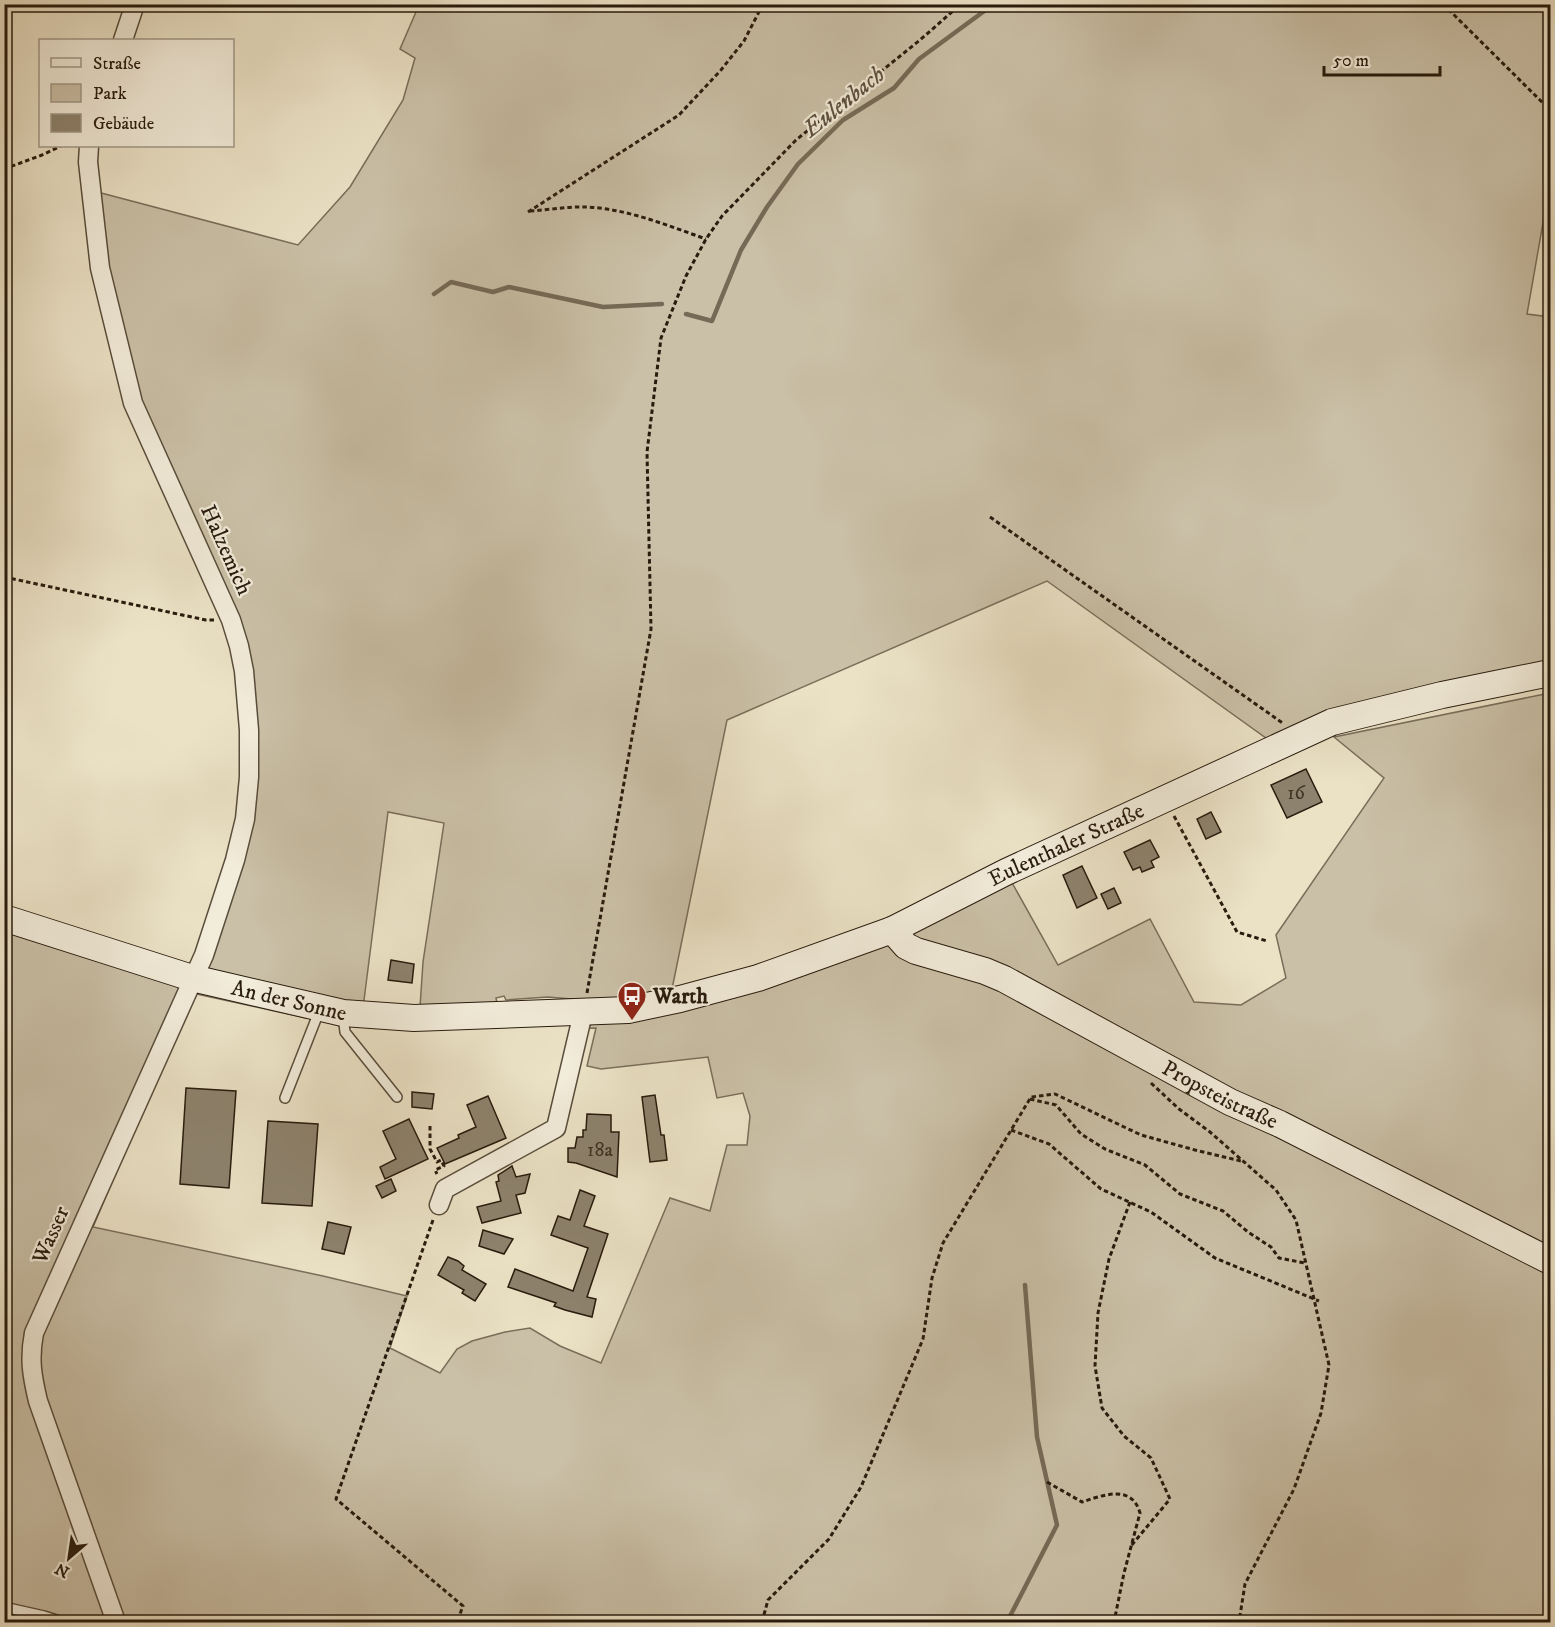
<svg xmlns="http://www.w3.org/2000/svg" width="1555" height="1627" viewBox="0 0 1555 1627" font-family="'IM FELL DW Pica',serif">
  <rect width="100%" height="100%" fill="#ebe2c6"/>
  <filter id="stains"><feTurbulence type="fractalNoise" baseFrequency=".00333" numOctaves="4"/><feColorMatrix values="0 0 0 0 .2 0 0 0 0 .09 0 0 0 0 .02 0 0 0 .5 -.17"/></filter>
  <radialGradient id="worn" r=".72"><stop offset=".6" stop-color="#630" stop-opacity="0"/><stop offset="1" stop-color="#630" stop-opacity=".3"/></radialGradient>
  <path fill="#cac0a7" stroke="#796e5a" stroke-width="1.5" d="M419 5H1550V183L1527 314 1550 317V673L1277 746 1047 581 727 720 671 994 595 1001 548 997 506 1000 504 996 496 998 497 1003 420 1007 423 962 444 823 388 812 363 1008 309 1000 306 1018 192 993 93 1227 323 1276 407 1296 390 1348 440 1373 457 1349 472 1341 505 1332 530 1328 560 1346 601 1363 670 1198 710 1211 727 1145H747L750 1116 743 1093 717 1098 708 1057 601 1069 587 1066 596 1028 572 1029 583 1013 758 978 1006 872 1058 965 1150 919 1194 1002 1241 1005 1286 978 1276 935 1384 778 1334 737 1550 693V1622H5L4 918 192 978 245 819 244 671 133 403 90 190 298 245 350 187 403 100 415 58 400 49Z"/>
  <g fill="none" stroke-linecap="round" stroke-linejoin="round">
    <g stroke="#756a56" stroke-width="4.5">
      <path d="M434 294 451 282 493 292 509 287 603 307 662 304"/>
      <path d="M686 314 712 321 741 250 767 207 798 164 843 120 894 88 919 59 987 9 988 4"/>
      <path d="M1007 1622 1057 1525 1037 1437 1025 1285"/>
    </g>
  </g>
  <g fill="#8d826d" stroke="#281b0d" stroke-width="1.5">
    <path d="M1306 769 1322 802 1287 818 1271 785Z"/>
    <path d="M1211 812 1221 832 1206 839 1197 819Z"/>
    <path d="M1150 840 1159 857 1151 861 1154 867 1142 872 1140 867 1133 870 1124 852Z"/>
    <path d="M1082 866 1097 898 1077 908 1063 875Z"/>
    <path d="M1114 888 1121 903 1108 909 1101 894Z"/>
    <path d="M391 960 414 964 412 983 388 980Z"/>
    <path d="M186 1088 236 1091 229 1188 180 1184Z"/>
    <path d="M412 1092 434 1094 432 1109 412 1107Z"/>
    <path d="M655 1095 661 1135H664L667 1160 650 1162 642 1097Z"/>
    <path d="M488 1096 506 1138 445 1164 437 1148 459 1138 458 1135 476 1127 467 1105Z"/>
    <path d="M587 1114 611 1115V1132H619L617 1177 576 1163 568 1162V1148H575L577 1137H583V1130H586Z"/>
    <path d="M409 1119 428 1159 385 1179 380 1167 396 1159 383 1131Z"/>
    <path d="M268 1121 318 1124 312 1206 262 1203Z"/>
    <path d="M512 1166 516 1177 530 1174 525 1193 516 1195 521 1213 482 1223 477 1207 501 1201 496 1182 499 1181 498 1175Z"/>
    <path d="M391 1179 396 1191 382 1198 376 1186Z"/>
    <path d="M580 1190 595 1196 584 1226 608 1234 587 1297 596 1299 592 1317 565 1310 554 1306 556 1303 508 1287 515 1269 573 1291 588 1248 551 1235 558 1216 570 1220Z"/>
    <path d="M328 1222 351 1227 344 1254 322 1249Z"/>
    <path d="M483 1230 513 1239 504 1254 479 1246Z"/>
    <path d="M448 1257 458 1261 464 1266 462 1270 486 1284 475 1301 462 1293 464 1290 438 1275Z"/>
  </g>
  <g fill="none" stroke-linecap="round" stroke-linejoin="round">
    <g stroke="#594d3b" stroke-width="12">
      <g id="lane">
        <path d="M343 1015 345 1032 397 1097"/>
        <path d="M285 1098 320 1009"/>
        <path d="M4 1607 44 1616 63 1622"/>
      </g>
    </g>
    <g stroke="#594d3b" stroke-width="21">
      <g id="street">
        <path d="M123 40 135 4"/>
        <path d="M89 146 88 162 100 268 133 403 231 620 239 646 244 671 249 730V777L245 819 235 860 204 955 34 1333C29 1359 32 1376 38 1401L116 1622"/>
        <path d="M439 1205 445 1189 556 1128 583 1013"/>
      </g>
    </g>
    <g stroke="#281b0d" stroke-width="28">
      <g id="secondary">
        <path id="s1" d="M4 918 192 978 343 1013 414 1018 628 1010 680 999 758 978 892 930 1006 872 1332 722 1442 695 1550 673"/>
        <path id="s2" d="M892 930 906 946 916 951 985 971 1004 979 1230 1102 1280 1124 1550 1261"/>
      </g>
    </g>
    <g stroke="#281b0d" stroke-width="3" stroke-dasharray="4.5 3" stroke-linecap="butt">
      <path d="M1443 4 1550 110"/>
      <path d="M4 169 42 155 61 146"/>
      <path d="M530 211C546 210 564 207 581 207 623 207 666 225 706 239"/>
      <path d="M528 212 679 115 721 70 744 41 763 4"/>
      <path d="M990 517 1284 724"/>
      <path d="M4 577 206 620H214"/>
      <path d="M1174 816 1237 932 1267 941"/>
      <path d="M587 993 651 629 647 452 661 338 686 276 706 239 722 216 796 140 920 40 961 4"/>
      <path d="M1151 1083 1179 1109 1210 1132 1276 1190 1296 1220 1329 1365 1321 1413 1294 1489 1245 1584 1239 1622"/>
      <path d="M1030 1099 1056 1105 1081 1134 1105 1149 1145 1165 1180 1194 1223 1211 1248 1232 1271 1247 1279 1258 1305 1263"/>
      <path d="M430 1126V1149L437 1162 441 1160 444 1166 435 1170 437 1174"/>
      <path d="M1011 1130 1049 1144 1101 1189 1151 1212 1215 1258 1319 1301"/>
      <path d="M1130 1202 1109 1259 1098 1313 1095 1366 1102 1408 1124 1436 1151 1458 1170 1499 1131 1546"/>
      <path d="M433 1220 336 1499 463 1606 457 1622"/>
      <path d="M1047 1482 1082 1502C1103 1495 1132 1484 1140 1513L1124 1573 1114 1622"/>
      <path d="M762 1622 768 1600 829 1539 861 1487 923 1339 932 1278 943 1243 1031 1097 1055 1094 1141 1135 1195 1150 1241 1161"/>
    </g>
    <use href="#lane" stroke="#f2ecda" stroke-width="9"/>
    <use href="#street" stroke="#f2ecda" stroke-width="18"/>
    <use href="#secondary" stroke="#f2ecda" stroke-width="26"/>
  </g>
  <defs>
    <g id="bus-pin" transform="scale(1.5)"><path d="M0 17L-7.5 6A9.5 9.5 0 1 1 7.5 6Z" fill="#8f2418" stroke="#f2ecda"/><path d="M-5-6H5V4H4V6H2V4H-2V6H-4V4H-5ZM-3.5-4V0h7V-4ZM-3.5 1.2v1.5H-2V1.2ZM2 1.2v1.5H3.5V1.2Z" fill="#fff"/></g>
  </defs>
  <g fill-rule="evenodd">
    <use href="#bus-pin" x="632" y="996"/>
  </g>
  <g text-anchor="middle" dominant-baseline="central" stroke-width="4.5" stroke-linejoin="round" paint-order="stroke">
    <g font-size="20" fill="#413525">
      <text x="1296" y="793">16</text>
      <text x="600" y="1150">18a</text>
    </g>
    <g font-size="22" fill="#281b0d" stroke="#f2ecda">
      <text transform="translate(226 550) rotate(66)">Halzemich</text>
      <text stroke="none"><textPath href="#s1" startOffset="1108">Eulenthaler Straße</textPath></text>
      <text stroke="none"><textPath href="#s1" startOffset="297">An der Sonne</textPath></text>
      <text stroke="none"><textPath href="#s2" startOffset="370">Propsteistraße</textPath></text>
      <text transform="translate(51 1235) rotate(-66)">Wasser</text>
    </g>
    <g font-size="22" font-weight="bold" fill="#281b0d" stroke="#f2ecda" text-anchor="start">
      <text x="653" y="996">Warth</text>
    </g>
    <g font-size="24" font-style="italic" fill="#5c4f3e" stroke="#f2ecda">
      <text transform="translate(844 102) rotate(-39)">Eulenbach</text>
    </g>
  </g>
  <rect width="1555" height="1627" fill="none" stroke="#ebe2c6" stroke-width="24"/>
  <rect x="6" y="6" width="1543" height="1615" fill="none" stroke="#281b0d" stroke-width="3"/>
  <rect x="12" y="12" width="1531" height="1603" fill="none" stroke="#281b0d" stroke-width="1.5"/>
  <rect x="39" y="39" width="195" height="108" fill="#f2ecda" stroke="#a19888" stroke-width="1.5"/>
  <rect x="51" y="58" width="30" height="9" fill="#f2ecda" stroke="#a19888" stroke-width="1.5"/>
  <text x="93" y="69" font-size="18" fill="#281b0d">Straße</text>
  <rect x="51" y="84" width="30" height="18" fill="#cac0a7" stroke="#a19888" stroke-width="1.5"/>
  <text x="93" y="99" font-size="18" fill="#281b0d">Park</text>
  <rect x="51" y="114" width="30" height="18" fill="#8d826d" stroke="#a19888" stroke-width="1.5"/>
  <text x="93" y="129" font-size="18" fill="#281b0d">Gebäude</text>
  <g transform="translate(69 1558) rotate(209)" stroke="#f2ecda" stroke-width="4.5" paint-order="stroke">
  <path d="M0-4.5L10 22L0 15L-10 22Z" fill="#281b0d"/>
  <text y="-9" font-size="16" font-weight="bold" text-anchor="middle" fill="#281b0d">N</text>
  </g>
  <path d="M1324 66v9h116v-9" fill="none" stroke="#281b0d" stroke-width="3"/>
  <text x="1333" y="66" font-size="18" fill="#281b0d" stroke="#f2ecda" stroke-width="4.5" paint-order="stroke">50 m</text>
  <rect width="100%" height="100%" filter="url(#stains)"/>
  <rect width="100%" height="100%" fill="url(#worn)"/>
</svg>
